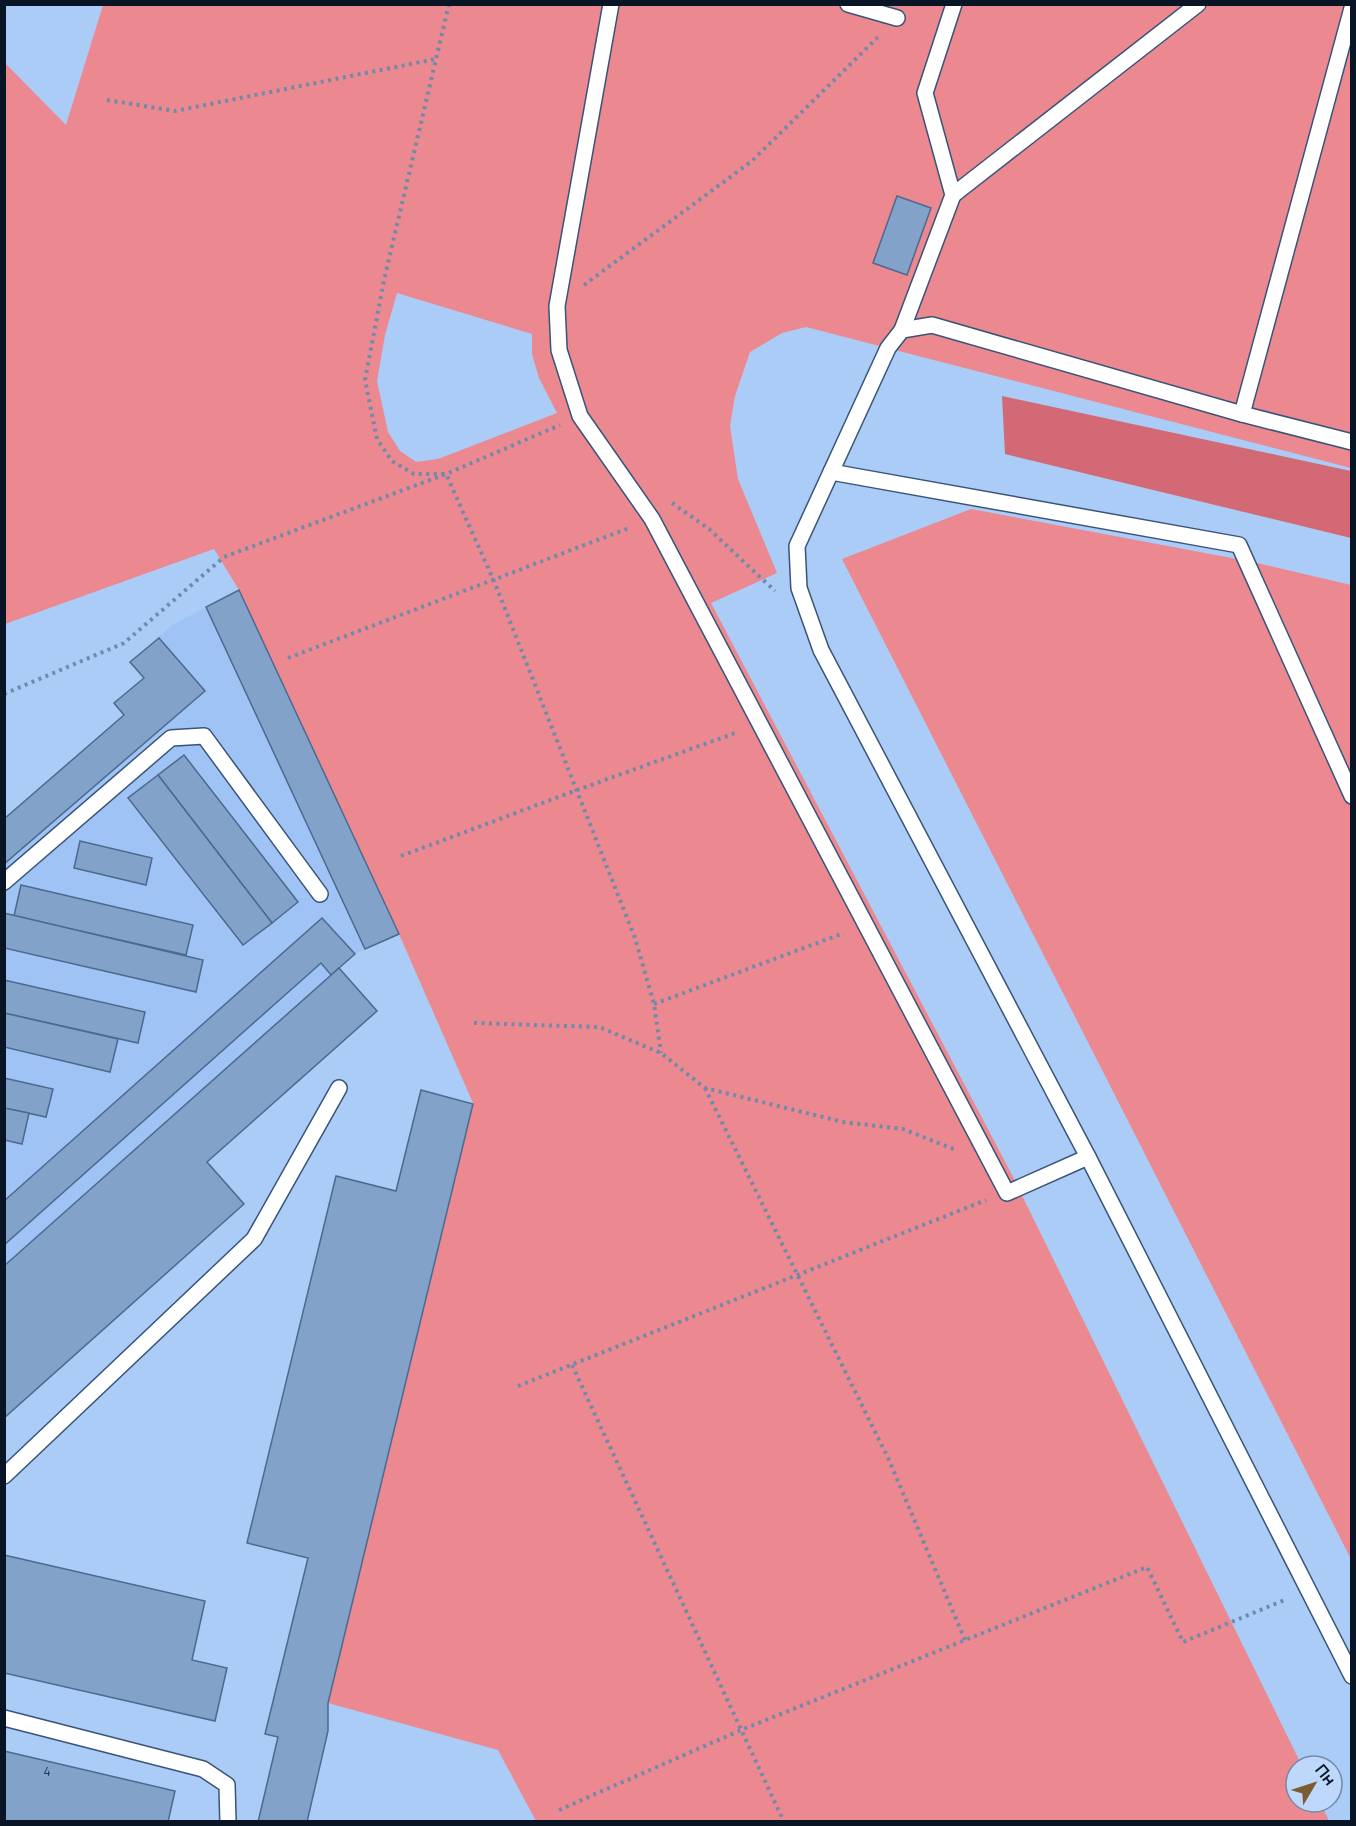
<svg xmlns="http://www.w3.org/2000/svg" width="1356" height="1826" viewBox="0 0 1356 1826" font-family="Manrope,sans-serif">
  <rect width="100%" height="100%" fill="#abccf6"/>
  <path fill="#9ec3f4" d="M239 590 399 934 355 954 5 1266 4 819 124 716 114 703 143 678 130 662 172 625Z"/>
  <g fill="#eb8890" fill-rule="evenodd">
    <path d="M103 5H1351V468L806 327 782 333 750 352 735 396 730 426 738 479 777 573 711 603 1011 1173 1302 1766H1296V1802H1320L1329 1821H536L498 1750 328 1703 473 1103 399 934 239 590 214 549 5 624V63L66 125ZM397 293 532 334V354L539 378 557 413 438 459 416 462 400 451 388 432 377 381 385 335Z"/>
    <path d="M971 509 1253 562 1351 585V1559L842 559Z"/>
  </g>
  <path fill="#d36974" d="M1002 396 1351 471V538L1005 454Z"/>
  <g fill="#82a2ca" stroke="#4c698f" stroke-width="1.5">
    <path d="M897 196 931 208 907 275 873 263Z"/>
    <path d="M239 590 399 934 365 949 206 607Z"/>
    <path d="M159 638 205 691 4 864V819L124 715 114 703 144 678 130 662Z"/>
    <path d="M184 755 298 902 272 923 158 775Z"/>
    <path d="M158 775 272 923 243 945 128 798Z"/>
    <path d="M80 841 152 858 146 885 74 868Z"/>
    <path d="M21 885 193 925 186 955 14 916Z"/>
    <path d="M4 913 203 960 196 992 4 948Z"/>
    <path d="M322 918 355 954 331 975 321 963 4 1245V1201Z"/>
    <path d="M339 968 377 1011 207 1162 244 1204 4 1418V1266Z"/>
    <path d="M4 980 145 1012 138 1043 4 1013Z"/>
    <path d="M4 1013 118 1039 110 1072 4 1047Z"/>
    <path d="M4 1078 53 1089 46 1117 4 1108Z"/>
    <path d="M421 1090 473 1104 328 1703V1731L307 1822H258L278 1737 265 1734 308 1558 247 1543 336 1176 396 1191Z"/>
    <path d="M4 1108 29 1113 22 1144 4 1140Z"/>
    <path d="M4 1555 205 1601 192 1660 227 1668 215 1721 4 1673Z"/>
    <path d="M4 1751 175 1791 168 1822H4Z"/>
  </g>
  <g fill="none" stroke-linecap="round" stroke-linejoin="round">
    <g stroke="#385479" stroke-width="18">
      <g id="lane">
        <path d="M611 4 557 306 559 350 580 416 652 519 1007 1193 1088 1157"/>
        <path d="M848 4 897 18"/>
        <path d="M953 195 1198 4"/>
        <path d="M902 330 953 195 925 93 954 4"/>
        <path d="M1242 414 1352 8"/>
        <path d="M1352 442 1242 414 932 325 902 330 888 348 797 546 799 588 821 650 1088 1157 1352 1676"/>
        <path d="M831 472 1239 545 1352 796"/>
        <path d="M4 882 171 738 204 736 320 894"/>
        <path d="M4 1476 254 1239 339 1088"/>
        <path d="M4 1718 203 1769 227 1785 228 1822"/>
      </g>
    </g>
    <g stroke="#718aab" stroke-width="4" stroke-dasharray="3 4.5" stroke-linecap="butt">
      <path d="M449 4 384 280 365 380 377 439 392 461 414 474H446L494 581 635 938 654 1004 661 1053"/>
      <path d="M107 100 175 111 436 59"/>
      <path d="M584 285 752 161 878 37"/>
      <path d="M672 503 709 529 775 591"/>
      <path d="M288 658 629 528"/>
      <path d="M4 694 124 643 224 557 446 474 560 425"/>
      <path d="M401 856 577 790 738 732"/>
      <path d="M654 1004 844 933"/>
      <path d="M474 1023 599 1027 661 1053 705 1088 843 1122 903 1129 956 1150"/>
      <path d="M705 1088 889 1460 965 1640"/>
      <path d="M572 1365 784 1822"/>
      <path d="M518 1386 986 1200"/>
      <path d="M559 1810 741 1730 1147 1567 1183 1642 1287 1599"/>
    </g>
    <use href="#lane" stroke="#fff" stroke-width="15"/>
  </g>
  <g text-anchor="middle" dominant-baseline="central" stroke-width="4.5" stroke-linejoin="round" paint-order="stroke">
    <g font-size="12" fill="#27384e">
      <text x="47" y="1771">4</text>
    </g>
  </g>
  <rect width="1356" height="1826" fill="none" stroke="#091524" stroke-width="12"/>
  <g transform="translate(1314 1784) rotate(51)"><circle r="28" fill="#bed8fb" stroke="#768aa5" stroke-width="1.5"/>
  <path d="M0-4.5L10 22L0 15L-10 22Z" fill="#7c5d32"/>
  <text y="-9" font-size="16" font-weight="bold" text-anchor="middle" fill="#091524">Пн</text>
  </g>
</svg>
